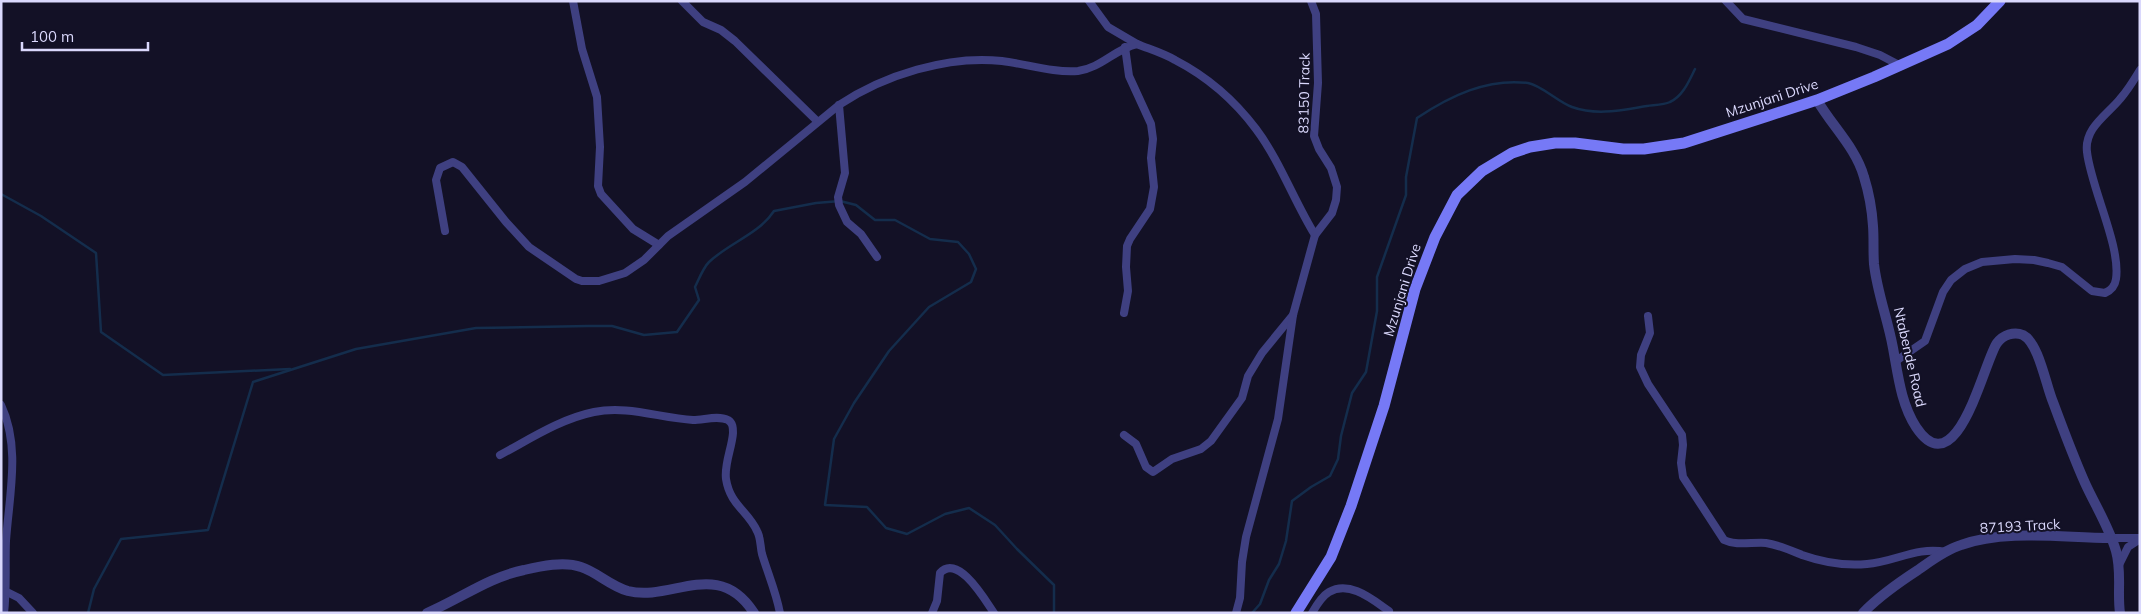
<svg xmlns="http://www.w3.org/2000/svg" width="2141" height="614" viewBox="0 0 2141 614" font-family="Mulish,sans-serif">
  <rect width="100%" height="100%" fill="#131126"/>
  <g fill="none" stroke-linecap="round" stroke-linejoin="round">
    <g stroke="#142d4c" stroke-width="2.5">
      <path d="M1 194 41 216 96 253 101 332 163 375 290 369"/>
      <path d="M88 613 94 589 121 539 208 530 253 382 356 349 476 328 588 326H612L644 335 677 332 699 300 695 287C699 279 703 268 709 262 729 243 759 234 774 211L816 203 840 201 856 205 875 220H895L930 239 958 242 969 254 976 269 971 282 929 307 889 351 854 403 834 439 825 505 867 507 886 528 907 534 945 514 969 508 995 525 1017 549 1054 585V613"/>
      <path d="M1252 613 1260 604 1269 580 1279 564 1286 541 1292 501 1311 487 1330 476 1338 459 1341 436 1352 393 1366 372 1377 311V277L1406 195V177L1417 118C1450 96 1487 78 1528 83 1541 85 1558 102 1572 107 1597 116 1622 110 1647 106 1654 105 1664 105 1670 102 1683 96 1689 81 1695 69"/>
    </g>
    <g stroke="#3f4081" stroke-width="8">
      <path d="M573 1 582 49 597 97 600 147 598 186 601 194 633 229 659 245"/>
      <path d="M682 1 703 22 721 30 735 41 817 121"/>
      <path d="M1726 1 1743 19 1856 47 1880 55 1901 66"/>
      <path d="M1137 44C1149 49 1163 53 1175 60 1206 76 1235 101 1256 129 1280 161 1294 201 1315 235"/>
      <path d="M839 105 845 173 838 197 839 205 847 222 861 234 877 257"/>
      <path d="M445 231 436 180 440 168 453 162 462 167 506 222 529 247 576 279 582 281H599L625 273 644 260 668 236 745 182 839 105C884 75 948 55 1002 61 1027 64 1053 73 1078 71 1101 68 1115 49 1137 44L1108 27 1089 1"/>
      <path d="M1124 313 1128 291 1126 267 1127 246 1130 239 1150 209 1154 187 1151 158 1153 139 1151 124 1129 76 1125 47"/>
      <path d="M1648 316 1650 333 1641 355 1640 367 1648 384 1682 435 1683 445 1681 463 1683 477 1724 540C1736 546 1752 542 1766 543 1779 545 1790 550 1802 555 1822 562 1846 566 1867 564 1895 562 1917 546 1946 552"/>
      <path d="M1896 361 1925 341 1943 292 1951 280 1965 269 1982 262 2015 259 2034 260 2048 263 2062 267 2092 291 2105 293C2112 290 2115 286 2116 279 2121 246 2091 188 2087 152 2084 128 2107 115 2120 99 2128 90 2134 80 2140 70"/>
      <path d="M1 405C21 447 9 496 6 541 5 565 7 589 4 613"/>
      <path d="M1124 435 1136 444 1146 467 1153 472 1172 459 1201 449 1211 441 1242 398 1248 376 1262 353 1293 315"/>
      <path d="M500 455C530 439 560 419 594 412 627 405 660 418 693 420 704 420 718 415 728 420 733 423 733 428 733 433 732 448 724 464 726 479 730 505 748 511 757 531 761 538 760 546 762 554 768 574 776 592 780 613"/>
      <path d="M2110 538H2140"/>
      <path d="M2119 565 2128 547 2140 539"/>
      <path d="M7 592 19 598 33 613"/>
      <path d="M932 613 937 601 940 573C958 553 985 600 994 613"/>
      <path d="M1236 613 1240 598 1242 562 1246 537 1278 419 1293 315 1315 235 1332 213 1336 200 1337 187 1331 168 1319 149 1314 136 1318 83 1316 14 1311 1"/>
      <path d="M1312 613C1316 606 1322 596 1329 592 1350 580 1373 600 1389 611"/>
    </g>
    <g stroke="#3f4081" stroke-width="10">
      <path d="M1817 100C1832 126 1856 148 1864 177 1869 193 1872 210 1873 226 1874 239 1873 251 1874 264 1877 292 1888 320 1893 348 1898 375 1901 404 1916 427 1957 489 1984 361 1997 343 2003 335 2014 331 2023 335 2039 343 2046 386 2053 402 2063 429 2073 456 2085 483 2095 505 2109 527 2116 551 2122 572 2117 592 2120 613"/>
      <path d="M427 613C460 599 489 577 524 570 541 566 564 561 581 567 597 572 610 586 628 591 672 602 718 557 754 613"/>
      <path d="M1863 613C1879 596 1898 583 1918 570 1931 561 1945 550 1961 545 2005 529 2064 538 2110 538"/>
    </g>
    <path stroke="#7679f6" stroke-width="11" d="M1296 613 1331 557 1351 506 1384 406 1415 289 1435 237 1457 195 1482 171 1512 153 1530 147 1555 143H1575L1623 149H1644L1684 143 1768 116 1817 100 1874 77 1948 44 1977 25 2000 1"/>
  </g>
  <g text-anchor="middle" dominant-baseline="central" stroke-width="4" stroke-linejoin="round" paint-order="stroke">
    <g font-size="14" fill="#dad8fc" stroke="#131126">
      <text transform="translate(1304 93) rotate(-89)">83150 Track</text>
      <text transform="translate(1772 98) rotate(-18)">Mzunjani Drive</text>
      <text transform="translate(1402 290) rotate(-73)">Mzunjani Drive</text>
      <text transform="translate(1910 357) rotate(77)">Ntabende Road</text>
      <text transform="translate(2020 526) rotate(-3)">87193 Track</text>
    </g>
  </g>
  <rect width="2141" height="614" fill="none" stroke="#dad8fc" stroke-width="5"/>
  <path d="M22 42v8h126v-8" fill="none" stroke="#dad8fc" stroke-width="2.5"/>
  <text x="30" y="42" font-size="15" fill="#dad8fc" stroke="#131126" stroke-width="4" paint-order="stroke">100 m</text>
</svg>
